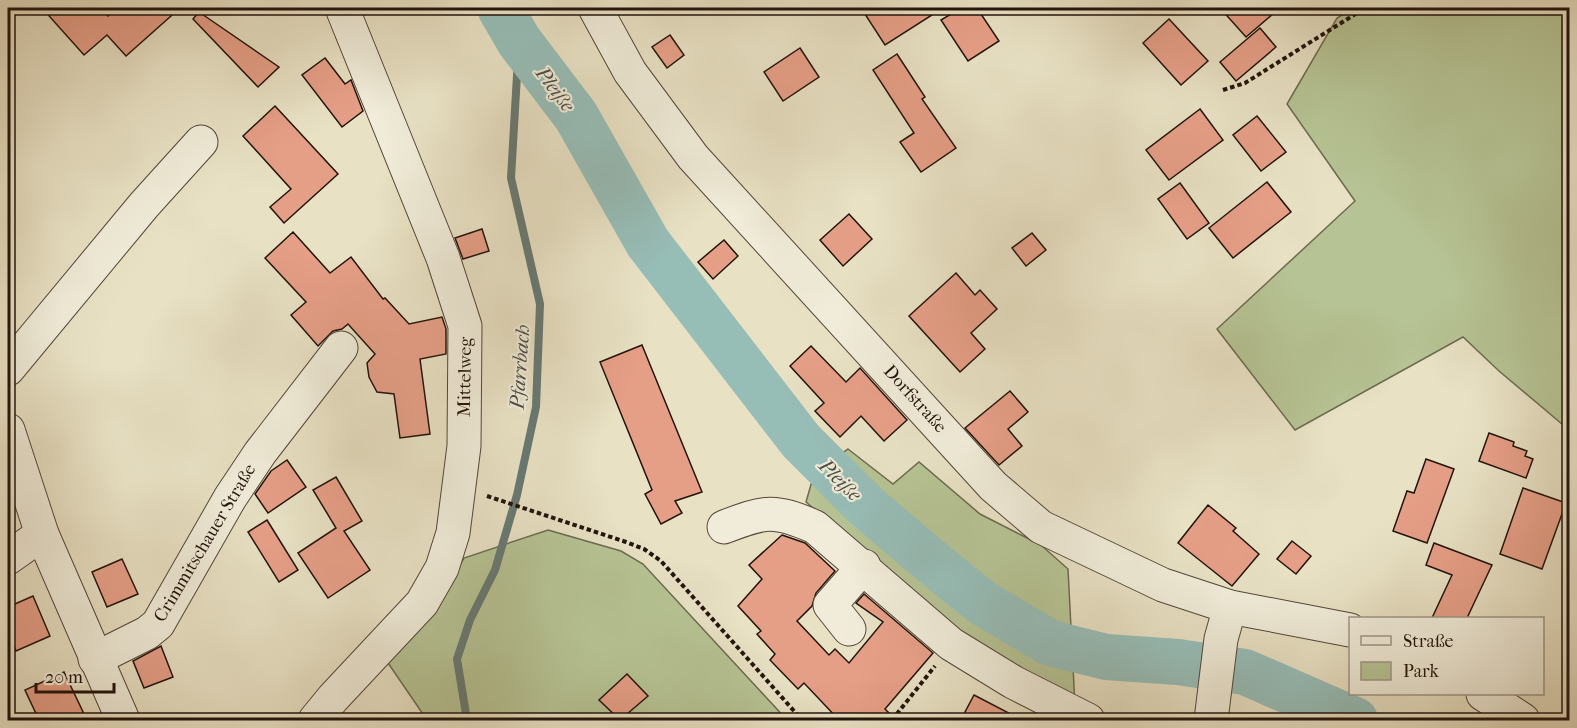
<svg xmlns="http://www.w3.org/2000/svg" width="1577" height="728" viewBox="0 0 1577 728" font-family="'IM FELL French Canon',serif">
  <rect width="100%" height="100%" fill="#e8e1c4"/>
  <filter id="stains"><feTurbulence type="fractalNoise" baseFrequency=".00333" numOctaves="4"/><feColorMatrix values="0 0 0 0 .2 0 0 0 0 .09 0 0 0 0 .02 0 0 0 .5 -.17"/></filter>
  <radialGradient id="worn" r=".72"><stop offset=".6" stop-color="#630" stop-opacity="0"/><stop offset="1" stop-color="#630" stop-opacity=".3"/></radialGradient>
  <g fill="#b6c394" stroke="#6c6b50" stroke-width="1.5">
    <path d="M1354 8H1569V430L1499 371 1463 337 1295 430 1217 329 1355 201 1287 104 1337 18Z"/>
    <path d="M848 449 893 484 919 462 980 514 1041 545 1068 569 1075 706 970 644 806 502 814 474Z"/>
    <path d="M548 530 621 551 643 564 787 720H427L386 660 440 601 464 558Z"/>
  </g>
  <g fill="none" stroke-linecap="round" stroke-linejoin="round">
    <path stroke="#687973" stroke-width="8" d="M467 720 457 659 470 620 495 570 517 495 536 407 540 304 511 178 519 41"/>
    <path stroke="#97bdb7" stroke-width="46" d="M500 8 519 41 576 116 648 243 801 441 867 507 944 572 983 603 1050 643 1106 657 1178 662 1245 672 1355 720"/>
  </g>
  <g fill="#e69f87" stroke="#22130c" stroke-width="1.5">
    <path d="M42 8H101L108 16 118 8H180L126 56 107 35 84 55Z"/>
    <path d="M861 8H943L885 45Z"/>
    <path d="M961 8H977L999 41 968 61 941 20Z"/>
    <path d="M1220 8H1280L1246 37Z"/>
    <path d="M199 12 279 67 258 87 193 19Z"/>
    <path d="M1169 19 1208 61 1181 85 1143 43Z"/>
    <path d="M1260 28 1276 47 1236 81 1220 62Z"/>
    <path d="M670 35 684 55 667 68 652 47Z"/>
    <path d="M800 48 819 77 783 101 764 72Z"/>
    <path d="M897 54 925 97 922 99 956 148 921 172 900 142 914 133 873 70Z"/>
    <path d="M325 58 345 84 351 80 363 111 342 127 302 75Z"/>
    <path d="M275 106 338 174 284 223 270 207 291 189 243 136Z"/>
    <path d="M1200 109 1223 140 1169 180 1146 150Z"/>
    <path d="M1257 116 1286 152 1261 171 1233 135Z"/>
    <path d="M1267 182 1291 212 1233 258 1209 228Z"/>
    <path d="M1180 183 1209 223 1187 239 1158 199Z"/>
    <path d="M849 214 872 239 843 266 820 240Z"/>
    <path d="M482 229 489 251 463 259 455 238Z"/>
    <path d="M293 232 330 273 351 257 383 299 385 298 409 324 442 317 446 329V354L420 359 430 434 400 438 394 394 377 392 369 377 367 363 375 354 348 324 342 329 333 331 318 346 291 315 306 302 265 258Z"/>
    <path d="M1032 233 1046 250 1026 266 1012 248Z"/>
    <path d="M724 240 738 256 713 279 698 262Z"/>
    <path d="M956 273 975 295 980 290 997 309 971 333 985 349 960 372 909 316Z"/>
    <path d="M642 345 702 492 675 501 682 513 661 524 645 494 652 490 600 362Z"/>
    <path d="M811 346 846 382 860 368 907 420 884 441 861 416 840 437 815 411 824 403 790 366Z"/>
    <path d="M1010 391 1028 412 1008 429 1022 446 999 465 965 428Z"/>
    <path d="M1489 433 1514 442 1513 446 1527 451 1525 456 1533 459 1526 478 1479 461Z"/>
    <path d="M1426 459 1454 469 1427 543 1393 531 1407 491 1414 493Z"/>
    <path d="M287 460 306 487 268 513 255 494 271 471Z"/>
    <path d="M336 477 362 521 344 531 370 570 328 598 298 553 336 528 313 490Z"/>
    <path d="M1523 488 1566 503 1542 569 1500 554Z"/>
    <path d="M1208 505 1236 528 1233 531 1259 554 1232 586 1178 543Z"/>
    <path d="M267 520 298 570 279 582 248 532Z"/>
    <path d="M782 535 805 543 835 571 816 593 812 606 797 621 829 655 835 649 849 663 883 622 856 603 864 594 933 653 885 709 896 720H839L804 683 798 689 770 660 775 654 757 634 761 631 738 606 762 579 749 565Z"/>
    <path d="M1292 541 1311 556 1296 574 1277 559Z"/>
    <path d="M1434 543 1492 565 1467 618H1432L1452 575 1426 565Z"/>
    <path d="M122 559 138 594 107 607 92 572Z"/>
    <path d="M33 596 50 636 16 651 8 630V607Z"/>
    <path d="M161 646 173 677 144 688 133 661Z"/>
    <path d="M64 672 84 714 71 720H39L25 690Z"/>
    <path d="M627 674 648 696 620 720 599 700Z"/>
    <path d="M974 695 1022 720H977L964 714Z"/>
  </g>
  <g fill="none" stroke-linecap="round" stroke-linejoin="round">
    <g stroke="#54463a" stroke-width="35">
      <g id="minor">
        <path d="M595 8 630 72 693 157 993 486 1041 527 1163 585 1230 607 1350 630"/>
        <path d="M8 369 144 205 201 142"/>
        <path d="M8 430 42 534 123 720"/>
        <path d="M724 527C765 511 774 509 815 527L951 644 1013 682 1088 720"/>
        <path d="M8 558 42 534"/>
        <path d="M849 629 830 605 864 566"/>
        <path d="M95 659 147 633 158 624 230 498 260 453 341 348"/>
        <path d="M1483 694 1523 720"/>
        <path d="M315 720 333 698 422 603 442 568 453 533 464 446 465 326 443 258 342 8"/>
        <path d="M1211 720 1221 639 1230 607"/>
      </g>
    </g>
    <g stroke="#22130c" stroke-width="4" stroke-dasharray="4.5 3" stroke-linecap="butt">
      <path d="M1223 90 1245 83 1365 8"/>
      <path d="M487 496 626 542 644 549 661 561 802 720"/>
      <path d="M892 720 935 666"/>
    </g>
    <use href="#minor" stroke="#f0ecd9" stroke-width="33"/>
  </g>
  <g text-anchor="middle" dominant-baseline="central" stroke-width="4.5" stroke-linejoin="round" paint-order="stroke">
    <g font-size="18" fill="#22130c" stroke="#f0ecd9">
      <text transform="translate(465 377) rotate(-89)">Mittelweg</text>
      <text transform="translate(915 399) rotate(48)">Dorfstraße</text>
      <text transform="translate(205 543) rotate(-59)">Crimmitschauer Straße</text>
    </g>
    <g font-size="20" font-style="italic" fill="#4b4e48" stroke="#f0ecd9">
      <text transform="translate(555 89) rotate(53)">Pleiße</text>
      <text transform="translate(520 367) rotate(-86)">Pfarrbach</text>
      <text transform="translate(840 480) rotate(45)">Pleiße</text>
    </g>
  </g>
  <rect width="1577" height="728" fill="none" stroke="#e8e1c4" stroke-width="30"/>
  <rect x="9" y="9" width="1559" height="710" fill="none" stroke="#22130c" stroke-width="3"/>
  <rect x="15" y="15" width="1547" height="698" fill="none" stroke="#22130c" stroke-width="1.5"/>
  <rect x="1349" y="617" width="195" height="78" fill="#f0ecd9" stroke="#9e9587" stroke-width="1.5"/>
  <rect x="1361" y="636" width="30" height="9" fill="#f0ecd9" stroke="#9e9587" stroke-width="1.5"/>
  <text x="1403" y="647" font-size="18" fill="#22130c">Straße</text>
  <rect x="1361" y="662" width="30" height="18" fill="#b6c394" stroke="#9e9587" stroke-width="1.5"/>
  <text x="1403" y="677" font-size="18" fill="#22130c">Park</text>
  <path d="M36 683v9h78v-9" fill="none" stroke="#22130c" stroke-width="3"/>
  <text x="45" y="683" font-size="18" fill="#22130c" stroke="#f0ecd9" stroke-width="4.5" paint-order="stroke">20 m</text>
  <rect width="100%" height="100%" filter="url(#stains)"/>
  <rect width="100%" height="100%" fill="url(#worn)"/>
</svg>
